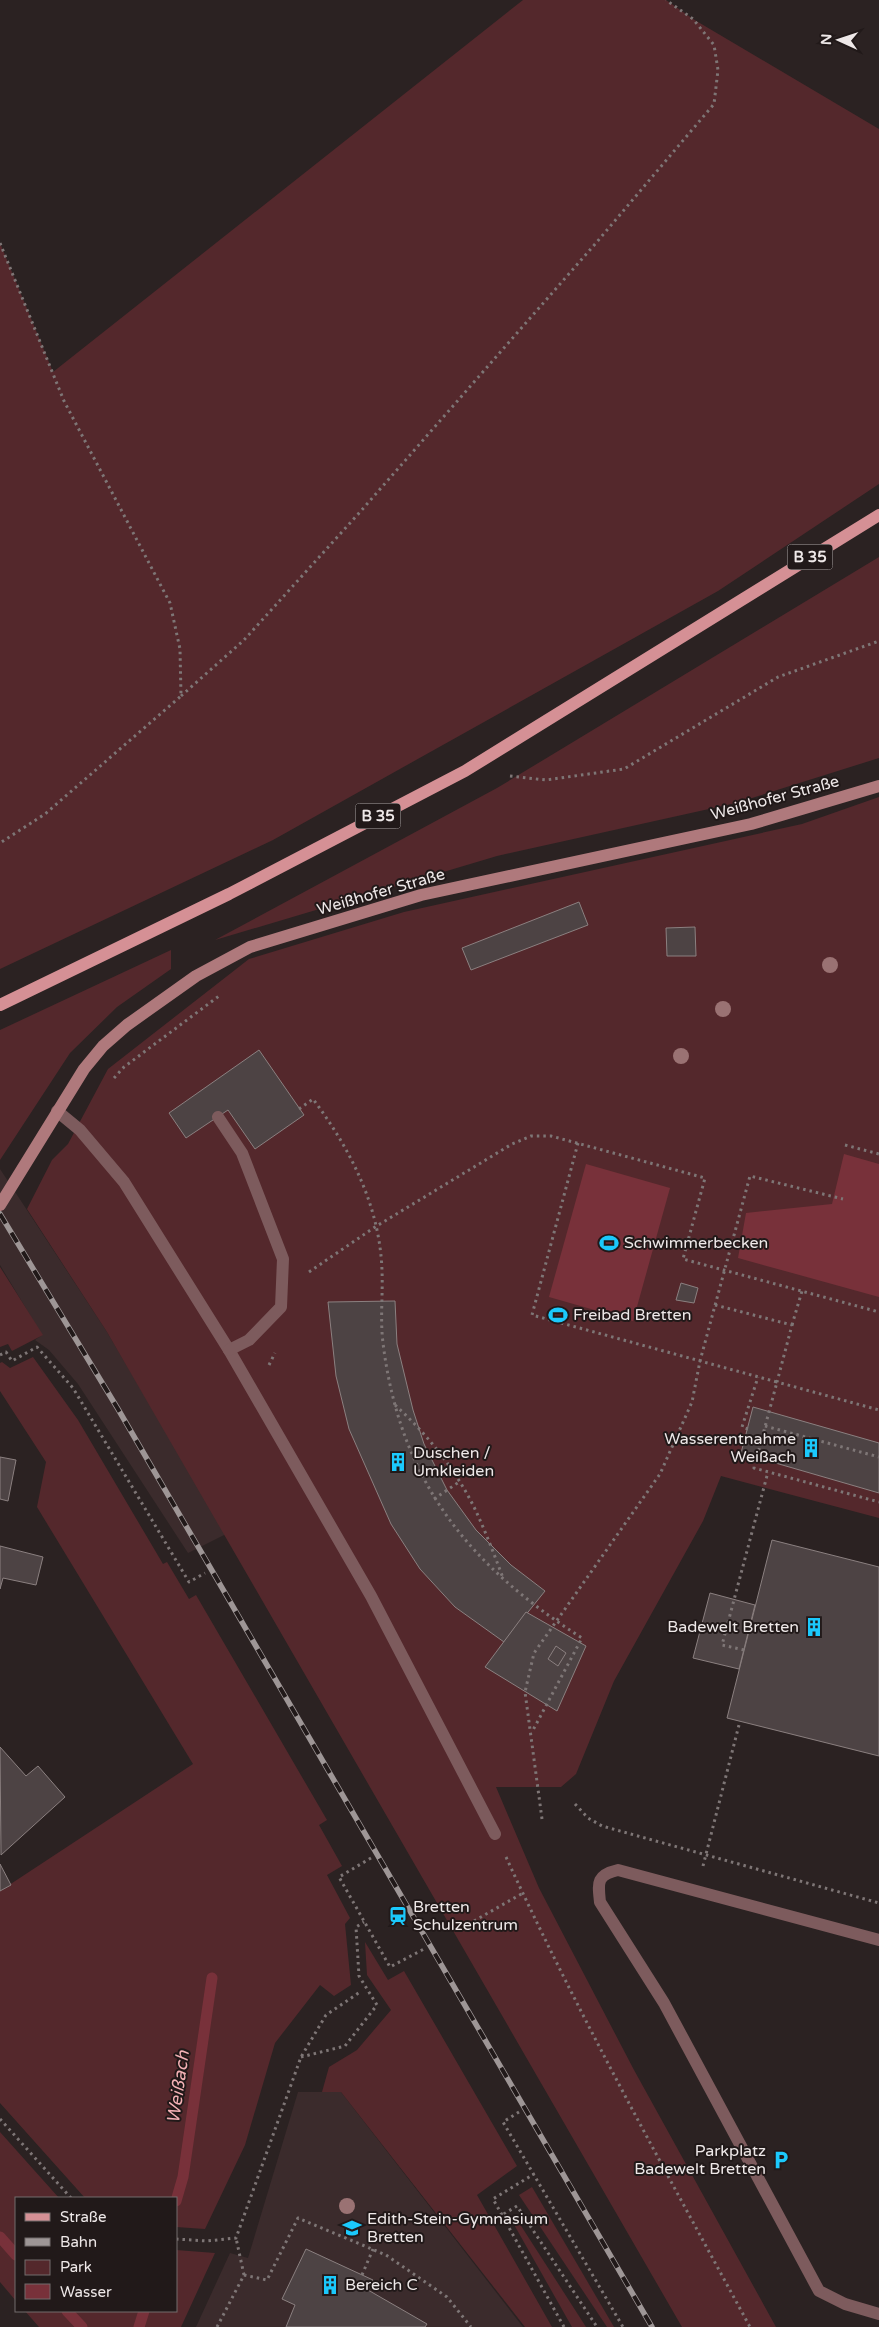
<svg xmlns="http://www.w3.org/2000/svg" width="879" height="2327" viewBox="0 0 879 2327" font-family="'Varela Round',sans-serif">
  <rect width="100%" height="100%" fill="#2b2222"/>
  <g fill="#3b2b2c">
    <path d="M0 1169 107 1332 226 1534 188 1553 78 1384 49 1350 35 1340 42 1335 0 1265Z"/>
    <path d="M298 2092H341L523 2327H196L230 2253 248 2258Z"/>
  </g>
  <g fill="#54282c">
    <path d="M523 0H666L693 19 879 129V484L718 591 273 840 0 969V243L53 372Z"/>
    <path d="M879 557V758L736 803 497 856 215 940 497 788Z"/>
    <path d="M879 797V1518L721 1476 703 1521 614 1681 576 1774 561 1787H496L539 1888 634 2070 776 2327H682L107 1332 27 1209 52 1160 68 1144 108 1069 249 959 404 912 802 824Z"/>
    <path d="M171 950V969L117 1007 70 1053 0 1160V1030Z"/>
    <path d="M0 1267 43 1335 12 1351 8 1344 0 1347Z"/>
    <path d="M33 1357 78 1420 163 1564 167 1562 189 1599 196 1595 327 1820 319 1825 342 1866 327 1875 350 1918 345 1924 351 1985 334 1996 320 1985 275 2043 245 2145 205 2229 176 2227V2198H85L0 2103V1891L193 1764 37 1507 46 1462 0 1391V1363L2 1362 10 1368Z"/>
    <path d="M365 1942 388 1980 404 1971 517 2166 477 2195 552 2327H525L341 2092H322L329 2067 357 2050 391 2010 367 1975Z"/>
    <path d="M0 2132 59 2198H16V2301L0 2282Z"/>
    <path d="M532 2187 614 2327H607L519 2195Z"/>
    <path d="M516 2218 586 2327H572L512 2221Z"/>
    <path d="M176 2250 215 2253 181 2327H39L25 2311H176Z"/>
  </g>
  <g fill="#78313a">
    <path d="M844 1154 879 1164V1297L738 1258 746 1213 832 1204Z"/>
    <path d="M586 1164 670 1188 633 1321 549 1297Z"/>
  </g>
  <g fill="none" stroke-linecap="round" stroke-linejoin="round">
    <g stroke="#78313a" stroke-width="11">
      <path d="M176 2201 183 2177 212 1978"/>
      <path d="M0 2237 16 2255"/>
      <path d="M67 2311 82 2327"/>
      <path d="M139 2327 144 2311"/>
    </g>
  </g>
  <g fill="#4d4344" stroke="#8b8080">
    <path d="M579 902 588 925 471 970 462 948Z"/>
    <path d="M695 927 696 956H667L666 928Z"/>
    <path d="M259 1050 304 1115 255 1149 228 1110 186 1138 169 1113Z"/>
    <path d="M681 1283 698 1288 694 1303 676 1300Z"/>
    <path d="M395 1301 397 1344 413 1410 424 1444 447 1490 476 1530 511 1565 545 1591 504 1642 455 1607 420 1569 391 1524 349 1429 336 1376 328 1302Z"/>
    <path d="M753 1407 879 1443V1493L741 1453Z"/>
    <path d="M0 1457 16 1460 8 1501 0 1499Z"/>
    <path d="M772 1540 879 1567V1756L727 1718Z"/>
    <path d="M0 1546 43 1557 36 1585 3 1578 0 1589Z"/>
    <path d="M710 1593 755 1605 739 1669 693 1658Z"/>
    <path d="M526 1612 586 1646 557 1711 485 1667Z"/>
    <path d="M556 1646 566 1653 558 1666 548 1659Z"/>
    <path d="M0 1747 26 1776 38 1766 65 1797 1 1855Z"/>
    <path d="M0 1864 11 1885 0 1891Z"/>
    <path d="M306 2249 373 2280 368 2290 427 2324 425 2327H286L295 2305 282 2299Z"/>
  </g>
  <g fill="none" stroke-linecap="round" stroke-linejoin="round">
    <g stroke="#7e7676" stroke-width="3" stroke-dasharray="2.5 4" stroke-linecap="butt">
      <path d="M0 243 64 401 170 603 180 649 181 696 45 814 0 843"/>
      <path d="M181 696 244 640 360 512 596 243 714 104 718 70 714 45 693 19 666 0"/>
      <path d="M510 776 546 780 624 769 778 677 879 641"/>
      <path d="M114 1078 124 1067 219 996"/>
      <path d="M299 1109 313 1099C351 1150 380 1207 382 1271 383 1295 380 1319 383 1343 400 1481 468 1565 582 1638L532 1732"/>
      <path d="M578 1143 532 1315 777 1382 754 1468 879 1502"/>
      <path d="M845 1145 879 1154"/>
      <path d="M309 1272 375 1227 512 1144 531 1136H551L705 1178 683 1259 879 1312"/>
      <path d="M715 1305 792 1325 777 1382 879 1410"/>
      <path d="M792 1325 802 1291"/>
      <path d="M0 1355 6 1352 12 1361 37 1347 73 1388 189 1582 205 1573"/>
      <path d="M269 1365 275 1353"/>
      <path d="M395 1405C427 1434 455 1469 474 1507 485 1530 494 1554 503 1578"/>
      <path d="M765 1426 879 1457"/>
      <path d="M748 1429 742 1427 758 1377"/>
      <path d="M434 1499 459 1482"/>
      <path d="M744 1650 722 1645 768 1472"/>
      <path d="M575 1804 588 1818 602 1826 879 1903"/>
      <path d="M542 1819 525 1692 534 1653 660 1474 692 1402 700 1361 750 1176 843 1199"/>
      <path d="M506 1857C580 2018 666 2172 750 2327"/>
      <path d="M371 1858 339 1877 390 1967 424 1949"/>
      <path d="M703 1866 740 1721"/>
      <path d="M474 1921 523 1893"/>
      <path d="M301 2057 345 2046 377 2005 359 1976 356 1927 364 1922"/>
      <path d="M519 2112 503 2122 623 2327"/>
      <path d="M0 2119 71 2198"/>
      <path d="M502 2215 493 2199 534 2174"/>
      <path d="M176 2239 207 2241 236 2238 301 2057 326 2015 360 1992"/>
      <path d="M244 2275 267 2280 298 2218 386 2255 447 2297 471 2327"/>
      <path d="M362 2275 373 2249"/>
      <path d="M217 2327 244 2275 236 2238"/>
      <path d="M564 2327 502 2215 517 2206 597 2327"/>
    </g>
    <g stroke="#7d5b5d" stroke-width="12">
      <path d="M57 1111 80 1130 124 1182 229 1350 371 1596 495 1834"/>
      <path d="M218 1117 242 1153 283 1259 281 1307 249 1340 229 1350"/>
      <path d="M879 1940 618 1870C596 1875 598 1883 600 1902L664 2003 819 2291 845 2304 879 2314"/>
    </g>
    <path stroke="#af797c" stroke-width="12" d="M0 1205 84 1069 103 1046 127 1025 196 976 250 947 421 895 751 824 879 786"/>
    <path stroke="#d59095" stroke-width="12" d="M0 1005 229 894 465 771 879 515"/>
    <g stroke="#9e9696" stroke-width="5.5">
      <path id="rail" d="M0 1214 118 1409 652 2327"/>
    </g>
    <use href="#rail" stroke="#211919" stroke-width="4" stroke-dasharray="11" stroke-linecap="butt"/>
  </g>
  <g fill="#9a7273">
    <circle cx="830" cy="965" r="8"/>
    <circle cx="723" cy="1009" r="8"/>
    <circle cx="681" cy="1056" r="8"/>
    <circle cx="347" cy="2206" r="8"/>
  </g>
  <defs>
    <g id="stadium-bare" transform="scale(1.5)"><path d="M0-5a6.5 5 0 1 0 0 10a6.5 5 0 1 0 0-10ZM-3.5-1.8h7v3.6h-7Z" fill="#1bc9fc" stroke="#211919" stroke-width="2.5" paint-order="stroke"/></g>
    <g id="building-bare" transform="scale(1.5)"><path d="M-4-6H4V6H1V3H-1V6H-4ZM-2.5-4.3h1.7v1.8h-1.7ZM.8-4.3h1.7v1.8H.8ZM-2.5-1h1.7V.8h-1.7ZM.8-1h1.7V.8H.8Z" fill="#1bc9fc" stroke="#211919" stroke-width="2.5" paint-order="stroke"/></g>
    <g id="station-bare" transform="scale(1.5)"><path d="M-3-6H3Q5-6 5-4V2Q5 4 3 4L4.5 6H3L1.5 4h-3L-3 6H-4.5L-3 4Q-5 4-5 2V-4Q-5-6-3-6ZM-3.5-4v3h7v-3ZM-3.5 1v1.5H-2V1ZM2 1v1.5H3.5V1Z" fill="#1bc9fc" stroke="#211919" stroke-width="2.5" paint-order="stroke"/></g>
    <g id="parking-bare" transform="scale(1.5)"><path d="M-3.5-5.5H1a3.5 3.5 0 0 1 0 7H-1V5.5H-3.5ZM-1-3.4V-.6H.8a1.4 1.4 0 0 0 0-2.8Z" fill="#1bc9fc" stroke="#211919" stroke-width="2.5" paint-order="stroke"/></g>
    <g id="school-bare" transform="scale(1.5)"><path d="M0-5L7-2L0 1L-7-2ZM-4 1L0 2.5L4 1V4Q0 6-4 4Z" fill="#1bc9fc" stroke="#211919" stroke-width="2.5" paint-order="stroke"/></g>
  </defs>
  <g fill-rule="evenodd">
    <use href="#stadium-bare" x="609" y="1243"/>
    <use href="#stadium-bare" x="558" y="1315"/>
    <use href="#building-bare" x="811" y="1448"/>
    <use href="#building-bare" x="398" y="1462"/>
    <use href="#building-bare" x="814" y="1627"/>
    <use href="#station-bare" x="398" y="1916"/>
    <use href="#parking-bare" x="781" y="2160"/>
    <use href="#school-bare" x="352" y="2228"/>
    <use href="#building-bare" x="330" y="2285"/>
  </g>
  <g text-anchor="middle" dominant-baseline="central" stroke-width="4" stroke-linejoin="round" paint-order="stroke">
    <g fill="#211919" stroke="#b0aaaa" stroke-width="1">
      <rect x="787.5" y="544.5" width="45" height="25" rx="4"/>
      <rect x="355.5" y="803.5" width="45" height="25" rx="4"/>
    </g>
    <g font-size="15" font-weight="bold" fill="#eee8e8">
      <text x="810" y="557">B 35</text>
      <text x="378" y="816">B 35</text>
    </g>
    <g font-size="16" fill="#eee8e8" stroke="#211919">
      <text transform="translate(775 798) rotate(-15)">Weißhofer Straße</text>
      <text transform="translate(381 892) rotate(-16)">Weißhofer Straße</text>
    </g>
    <g font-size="16" fill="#eee8e8" stroke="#211919" text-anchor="start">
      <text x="624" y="1243">Schwimmerbecken</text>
      <text x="573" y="1315">Freibad Bretten</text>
      <text x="796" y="1439" text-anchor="end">Wasserentnahme<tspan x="796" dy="18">Weißach</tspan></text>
      <text x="413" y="1453">Duschen /<tspan x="413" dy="18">Umkleiden</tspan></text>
      <text x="799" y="1627" text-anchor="end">Badewelt Bretten</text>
      <text x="413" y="1907">Bretten<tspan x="413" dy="18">Schulzentrum</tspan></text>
      <text x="766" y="2151" text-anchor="end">Parkplatz<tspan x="766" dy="18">Badewelt Bretten</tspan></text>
      <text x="367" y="2219">Edith-Stein-Gymnasium<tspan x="367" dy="18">Bretten</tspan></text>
      <text x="345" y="2285">Bereich C</text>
    </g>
    <g font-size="18" font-style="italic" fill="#f3b1b5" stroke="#211919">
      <text transform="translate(178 2087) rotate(-82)">Weißach</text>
    </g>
  </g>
  <rect x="15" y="2197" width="162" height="115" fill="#211919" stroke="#736c6c"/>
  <rect x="25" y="2213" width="25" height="8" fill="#d59095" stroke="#736c6c"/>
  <text x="60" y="2222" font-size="15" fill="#eee8e8">Straße</text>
  <rect x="25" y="2238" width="25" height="8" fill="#9e9696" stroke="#736c6c"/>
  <text x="60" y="2247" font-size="15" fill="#eee8e8">Bahn</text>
  <rect x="25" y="2260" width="25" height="15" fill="#54282c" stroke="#736c6c"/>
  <text x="60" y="2272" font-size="15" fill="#eee8e8">Park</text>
  <rect x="25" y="2284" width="25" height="15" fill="#78313a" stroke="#736c6c"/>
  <text x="60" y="2297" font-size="15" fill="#eee8e8">Wasser</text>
  <g transform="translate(839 40) rotate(273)" stroke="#211919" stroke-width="4" paint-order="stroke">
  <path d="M0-4L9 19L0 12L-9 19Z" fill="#eee8e8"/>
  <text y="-8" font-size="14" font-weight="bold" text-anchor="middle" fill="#eee8e8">N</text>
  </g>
</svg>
